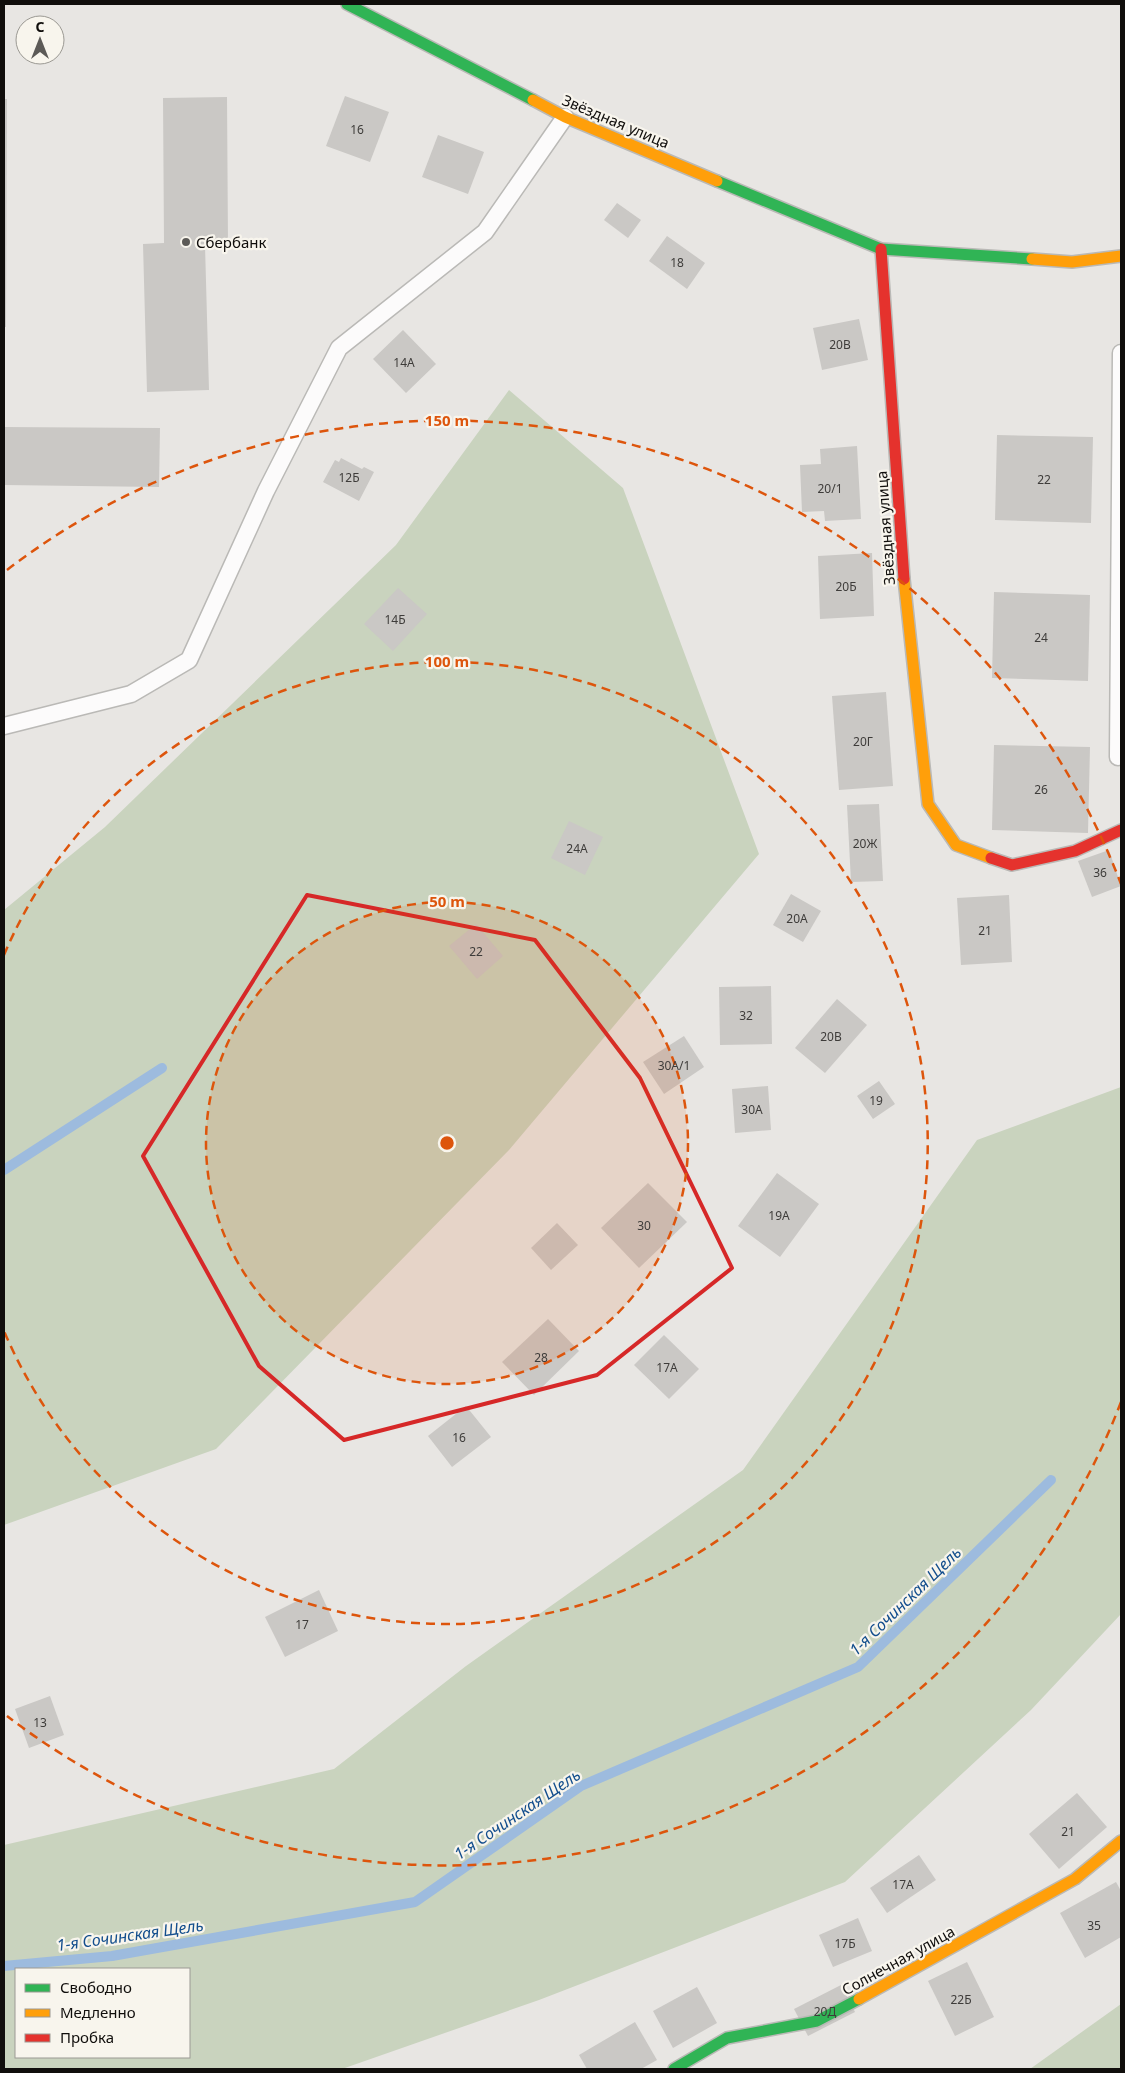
<svg xmlns="http://www.w3.org/2000/svg" width="1125" height="2073" viewBox="0 0 1125 2073" font-family="'Noto Sans',sans-serif">
  <rect width="100%" height="100%" fill="#e8e6e3"/>
  <g fill="#c9d3be" fill-rule="evenodd">
    <path d="M509 390 623 488 759 854 509 1150 216 1449 4 1525V910L105 827 396 545Z"/>
    <path d="M1121 1087V1614L1031 1710 845 1882 539 2000 342 2069H4V1845L334 1769 466 1666 743 1470 977 1140ZM16 1969H189V2057H16Z"/>
    <path d="M1121 2004V2069H1030Z"/>
  </g>
  <g fill="none" stroke-linecap="round" stroke-linejoin="round">
    <g stroke="#9dbbde" stroke-width="10">
      <path d="M4 1170 162 1068"/>
      <path d="M4 1966 112 1956 415 1902 581 1786 858 1667 1051 1480"/>
    </g>
  </g>
  <g fill="#cac8c5">
    <path d="M345 96 389 112 370 162 326 146Z"/>
    <path d="M227 97 228 245H205L209 390 147 392 143 244 164 243 163 98Z"/>
    <path d="M4 99H7L6 327H4Z"/>
    <path d="M438 135 484 152 468 194 422 177Z"/>
    <path d="M617 203 641 220 628 238 604 220Z"/>
    <path d="M667 236 705 263 687 289 649 261Z"/>
    <path d="M859 319 868 360 822 370 813 328Z"/>
    <path d="M403 330 436 364 406 393 373 359Z"/>
    <path d="M4 427 160 428 159 487 4 485Z"/>
    <path d="M997 435 1093 437 1091 523 995 520Z"/>
    <path d="M857 446 861 519 825 521 824 511 802 512 800 465 821 464 820 449Z"/>
    <path d="M341 458 362 469 364 467 374 472 359 501 323 482 335 460 339 462Z"/>
    <path d="M872 553 874 616 820 619 818 556Z"/>
    <path d="M398 588 427 614 393 651 364 624Z"/>
    <path d="M994 592 1090 595 1088 681 992 678Z"/>
    <path d="M886 692 893 786 839 790 832 696Z"/>
    <path d="M994 745 1090 747 1088 833 992 830Z"/>
    <path d="M879 804 883 881 851 882 847 805Z"/>
    <path d="M569 821 603 837 585 875 551 858Z"/>
    <path d="M1109 850 1121 886 1092 897 1078 861Z"/>
    <path d="M791 894 821 911 803 942 773 925Z"/>
    <path d="M1009 895 1012 962 961 965 957 898Z"/>
    <path d="M476 924 503 956 477 979 449 946Z"/>
    <path d="M771 986 772 1044 720 1045 719 987Z"/>
    <path d="M837 999 867 1025 825 1073 795 1048Z"/>
    <path d="M684 1036 704 1067 664 1094 643 1062Z"/>
    <path d="M879 1081 895 1104 873 1119 857 1096Z"/>
    <path d="M768 1086 771 1130 735 1133 732 1089Z"/>
    <path d="M777 1173 819 1204 780 1257 738 1226Z"/>
    <path d="M648 1183 687 1222 639 1268 601 1228Z"/>
    <path d="M557 1223 578 1245 551 1270 531 1248Z"/>
    <path d="M548 1319 579 1351 534 1395 502 1362Z"/>
    <path d="M664 1335 699 1369 669 1399 634 1365Z"/>
    <path d="M466 1406 491 1437 452 1467 428 1436Z"/>
    <path d="M319 1590 338 1631 285 1657 265 1617Z"/>
    <path d="M50 1696 64 1735 29 1748 15 1709Z"/>
    <path d="M1077 1793 1107 1827 1059 1869 1029 1834Z"/>
    <path d="M919 1855 936 1880 887 1913 870 1888Z"/>
    <path d="M1116 1882 1121 1891V1937L1085 1958 1060 1913Z"/>
    <path d="M858 1918 872 1951 833 1967 819 1935Z"/>
    <path d="M967 1962 994 2017 955 2036 928 1981Z"/>
    <path d="M841 1985 855 2012 808 2036 794 2009Z"/>
    <path d="M697 1987 717 2023 673 2048 653 2011Z"/>
    <path d="M635 2022 657 2060 641 2069H587L579 2055Z"/>
  </g>
  <g fill="none" stroke-linecap="round" stroke-linejoin="round">
    <g stroke="#bab9b6" stroke-width="19">
      <g id="lane">
        <path d="M4 726 131 694 189 660 266 491 339 348 485 232 565 117"/>
        <path d="M1118 757 1121 353"/>
      </g>
    </g>
    <g stroke="#bab9b6" stroke-width="14">
      <g id="fast">
        <path d="M347 4 533 100"/>
        <path d="M717 181 881 249 1032 259"/>
        <path d="M674 2069 727 2038 817 2021 859 1999"/>
      </g>
    </g>
    <g stroke="#bab9b6" stroke-width="14">
      <g id="slow">
        <path d="M533 100 565 117 717 181"/>
        <path d="M1032 259 1072 262 1121 256"/>
        <path d="M904 579 928 804 956 845 991 858"/>
        <path d="M859 1999 1075 1879 1121 1841"/>
      </g>
    </g>
    <g stroke="#bab9b6" stroke-width="14">
      <g id="jam">
        <path d="M881 249 904 579"/>
        <path d="M991 858 1012 865 1075 851 1121 830"/>
      </g>
    </g>
    <use href="#lane" stroke="#fcfbfb" stroke-width="16"/>
    <use href="#fast" stroke="#30b455" stroke-width="11"/>
    <use href="#slow" stroke="#ff9f0a" stroke-width="11"/>
    <use href="#jam" stroke="#e5322d" stroke-width="11"/>
  </g>
  <path fill="none" stroke="#d62828" stroke-width="4" stroke-linejoin="round" d="M307 895 535 940 640 1078 732 1268 597 1375 344 1440 259 1366 143 1156Z"/>
  <circle cx="447" cy="1143" r="241" fill="#dd550c" fill-opacity=".12"/>
  <g fill="none" stroke="#dd550c" stroke-width="2.5" stroke-dasharray="9 6">
    <circle cx="447" cy="1143" r="241"/>
    <path d="M4 955A481 481 0 1 1 4 1331"/>
    <path d="M1121 1402A722 722 0 0 1 7 1716M7 570A722 722 0 0 1 1121 884"/>
  </g>
  <circle fill="#5c5a57" stroke="#f8f5ed" stroke-width="2" cx="186" cy="242" r="5"/>
  <g text-anchor="middle" dominant-baseline="central" stroke-width="4.5" stroke-linejoin="round" paint-order="stroke">
    <g font-size="12" fill="#3e3c3a">
      <text x="357" y="129">16</text>
      <text x="677" y="262">18</text>
      <text x="840" y="344">20В</text>
      <text x="404" y="362">14А</text>
      <text x="349" y="477">12Б</text>
      <text x="1044" y="479">22</text>
      <text x="830" y="488">20/1</text>
      <text x="846" y="586">20Б</text>
      <text x="395" y="619">14Б</text>
      <text x="1041" y="637">24</text>
      <text x="863" y="741">20Г</text>
      <text x="1041" y="789">26</text>
      <text x="865" y="843">20Ж</text>
      <text x="577" y="848">24А</text>
      <text x="1100" y="872">36</text>
      <text x="797" y="918">20А</text>
      <text x="985" y="930">21</text>
      <text x="476" y="951">22</text>
      <text x="746" y="1015">32</text>
      <text x="831" y="1036">20В</text>
      <text x="674" y="1065">30А/1</text>
      <text x="876" y="1100">19</text>
      <text x="752" y="1109">30А</text>
      <text x="779" y="1215">19А</text>
      <text x="644" y="1225">30</text>
      <text x="541" y="1357">28</text>
      <text x="667" y="1367">17А</text>
      <text x="459" y="1437">16</text>
      <text x="302" y="1624">17</text>
      <text x="40" y="1722">13</text>
      <text x="1068" y="1831">21</text>
      <text x="903" y="1884">17А</text>
      <text x="1094" y="1925">35</text>
      <text x="845" y="1943">17Б</text>
      <text x="961" y="1999">22Б</text>
      <text x="825" y="2011">20Д</text>
    </g>
    <g font-size="15" fill="#100e0c" stroke="#f8f5ed">
      <text transform="translate(616 121) rotate(23)">Звёздная улица</text>
      <text transform="translate(885 528) rotate(-94)">Звёздная улица</text>
      <text transform="translate(898 1960) rotate(-29)">Солнечная улица</text>
    </g>
    <g font-size="15" fill="#100e0c" stroke="#f8f5ed" text-anchor="start">
      <text x="196" y="242">Сбербанк</text>
    </g>
    <g font-size="16" font-style="italic" fill="#134e8d" stroke="#f8f5ed">
      <text transform="translate(905 1601) rotate(-44)">1-я Сочинская Щель</text>
      <text transform="translate(517 1814) rotate(-34)">1-я Сочинская Щель</text>
      <text transform="translate(130 1935) rotate(-8)">1-я Сочинская Щель</text>
    </g>
  </g>
  <circle cx="447" cy="1143" r="8" fill="#dd550c" stroke="#f8f5ed" stroke-width="2.5"/>
  <g font-size="15" text-anchor="middle" font-weight="bold" fill="#dd550c" stroke="#f8f5ed" stroke-width="4.5" stroke-linejoin="round" paint-order="stroke">
    <text x="447" y="426">150 m</text>
    <text x="447" y="667">100 m</text>
    <text x="447" y="907">50 m</text>
  </g>
  <rect width="1125" height="2073" fill="none" stroke="#100e0c" stroke-width="10"/>
  <rect x="15" y="1968" width="175" height="90" fill="#f8f5ed" stroke="#9b9993"/>
  <rect x="25" y="1984" width="25" height="8" fill="#30b455" stroke="#9b9993"/>
  <text x="60" y="1993" font-size="15" fill="#100e0c">Свободно</text>
  <rect x="25" y="2009" width="25" height="8" fill="#ff9f0a" stroke="#9b9993"/>
  <text x="60" y="2018" font-size="15" fill="#100e0c">Медленно</text>
  <rect x="25" y="2034" width="25" height="8" fill="#e5322d" stroke="#9b9993"/>
  <text x="60" y="2043" font-size="15" fill="#100e0c">Пробка</text>
  <g transform="translate(40 40)"><circle r="24" fill="#f8f5ed" stroke="#9b9993"/>
  <path d="M0-4L9 19L0 12L-9 19Z" fill="#5c5a57"/>
  <text y="-8" font-size="14" font-weight="bold" text-anchor="middle" fill="#100e0c">С</text>
  </g>
</svg>
